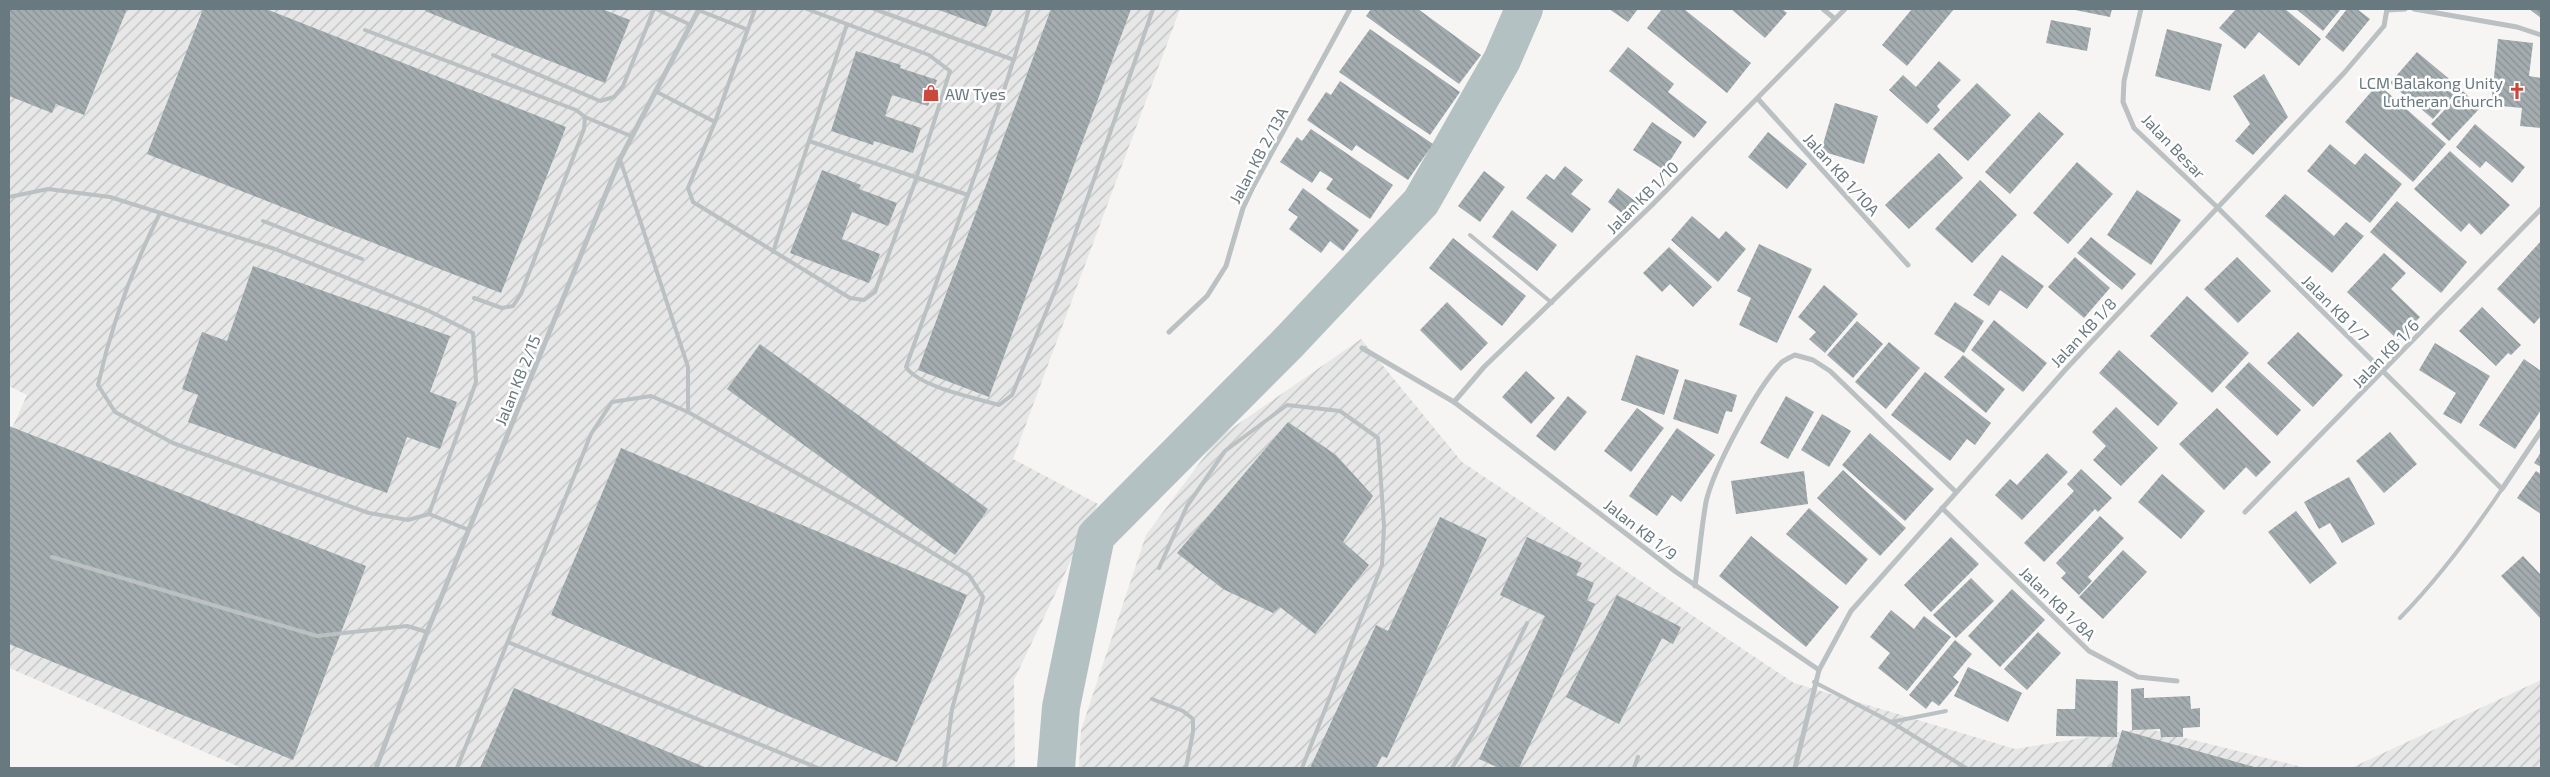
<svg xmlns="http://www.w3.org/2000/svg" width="2550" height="777" viewBox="0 0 2550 777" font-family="'Exo 2',sans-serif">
  <defs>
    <pattern id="industrial-furrows" width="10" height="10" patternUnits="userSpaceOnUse" patternTransform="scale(1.25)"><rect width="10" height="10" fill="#e6e7e6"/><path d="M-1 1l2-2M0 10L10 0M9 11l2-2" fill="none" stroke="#bec0c0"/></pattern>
    <pattern id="building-back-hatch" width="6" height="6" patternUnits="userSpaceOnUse" patternTransform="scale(1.25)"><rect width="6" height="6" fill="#a3acaf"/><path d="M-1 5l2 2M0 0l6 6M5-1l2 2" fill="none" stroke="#899194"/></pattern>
  </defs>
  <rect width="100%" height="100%" fill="#f6f5f3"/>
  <g fill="url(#industrial-furrows)">
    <path d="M9 9H1180L1013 459 1098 504 1014 680 1015 768H242L9 668V435L27 395 9 386Z"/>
    <path d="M1361 339 1462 462 1794 683 2015 749 2145 728 2306 768H1079L1081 730 1146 535 1218 438Z"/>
    <path d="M2541 680V768H2351Z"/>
  </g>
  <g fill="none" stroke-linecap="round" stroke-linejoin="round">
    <path stroke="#b4c1c3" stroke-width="38" d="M1056 768 1061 707 1096 536 1290 341 1421 202 1502 60 1524 9"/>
  </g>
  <g fill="url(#building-back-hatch)">
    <path d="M9 9H127L84 115 56 104 52 113 9 96Z"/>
    <path d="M203 9H266L566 127 501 293 147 154Z"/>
    <path d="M426 9H602L630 20 605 83 425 11Z"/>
    <path d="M936 9H993L986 27Z"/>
    <path d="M1051 9H1131L989 397 918 370Z"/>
    <path d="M1371 9H1418L1481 55 1459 84 1366 16Z"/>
    <path d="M1609 9H1638L1628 22Z"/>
    <path d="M1662 9H1684L1751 63 1727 93 1647 28Z"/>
    <path d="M1731 9H1782L1787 13 1765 38Z"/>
    <path d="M1912 9H1954L1907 66 1882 45Z"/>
    <path d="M2070 9H2112L2110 17Z"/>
    <path d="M2236 9H2285L2321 39 2299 66 2259 32 2245 49 2219 28Z"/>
    <path d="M2296 9H2341L2323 31Z"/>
    <path d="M2347 9H2357L2370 19 2343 52 2325 37Z"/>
    <path d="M2529 9H2541V18Z"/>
    <path d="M2051 20 2091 28 2087 51 2046 43Z"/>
    <path d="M1370 29 1460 92 1430 135 1339 72Z"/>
    <path d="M2167 29 2222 44 2210 91 2155 76Z"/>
    <path d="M2498 39 2533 43 2529 76 2541 78V128L2520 126 2522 108 2491 105Z"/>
    <path d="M1628 47 1674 84 1668 92 1707 122 1694 138 1609 71Z"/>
    <path d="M856 51 901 65 900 68 937 80 928 106 892 95 885 116 921 128 913 153 874 141 873 145 831 131Z"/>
    <path d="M2417 52 2460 88 2433 119 2390 83Z"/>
    <path d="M1939 61 1961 80 1937 106 1940 110 1927 124 1889 90 1903 75 1916 87Z"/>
    <path d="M2264 74 2288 117 2253 155 2235 141 2250 124 2233 96Z"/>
    <path d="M1340 81 1433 144 1408 180 1356 145 1352 151 1307 120 1326 92 1331 95Z"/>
    <path d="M1977 83 2011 115 1968 161 1933 129Z"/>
    <path d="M2378 84 2446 144 2413 182 2345 122Z"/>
    <path d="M2463 91 2480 108 2449 141 2431 124Z"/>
    <path d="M1835 103 1878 116 1864 164 1821 151Z"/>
    <path d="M2039 112 2064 134 2010 194 1985 172Z"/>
    <path d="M1652 122 1682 142 1664 170 1633 150Z"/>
    <path d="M2475 124 2525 167 2512 183 2486 161 2480 168 2456 147Z"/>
    <path d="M1311 129 1393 185 1370 219 1326 189 1333 179 1320 171 1312 183 1280 162 1297 137 1302 141Z"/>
    <path d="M1768 132 1807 164 1787 189 1748 157Z"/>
    <path d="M2330 144 2355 165 2365 153 2402 184 2370 223 2307 171Z"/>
    <path d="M2450 151 2510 205 2481 235 2469 223 2461 232 2414 189Z"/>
    <path d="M1939 153 1963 178 1909 229 1885 205Z"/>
    <path d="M2077 162 2113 194 2068 244 2033 213Z"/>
    <path d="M1565 166 1583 180 1571 194 1591 209 1572 233 1526 198 1546 174 1554 180Z"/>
    <path d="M822 170 861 185 859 189 897 203 888 226 852 212 842 239 880 254 869 283 790 253Z"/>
    <path d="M1484 171 1505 187 1480 222 1458 206Z"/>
    <path d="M1980 180 2017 215 1972 263 1935 229Z"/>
    <path d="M1303 188 1359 230 1343 251 1330 241 1321 253 1289 229 1298 217 1288 210Z"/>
    <path d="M1618 188 1639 204 1628 218 1608 202Z"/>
    <path d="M2137 190 2181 220 2151 265 2107 235Z"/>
    <path d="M2285 194 2334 236 2346 222 2364 236 2332 273 2265 216Z"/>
    <path d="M2397 201 2467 262 2441 293 2370 232Z"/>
    <path d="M1512 210 1557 245 1537 271 1492 237Z"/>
    <path d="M1692 216 1719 239 1726 231 1746 249 1718 282 1671 240Z"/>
    <path d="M2091 237 2136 274 2122 290 2077 253Z"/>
    <path d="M1453 238 1526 296 1502 326 1429 268Z"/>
    <path d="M2541 241V316L2534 324 2497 289Z"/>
    <path d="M1759 244 1812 269 1777 343 1739 325 1751 298 1737 291Z"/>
    <path d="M1669 247 1712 287 1693 307 1670 284 1662 292 1643 273Z"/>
    <path d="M2384 253 2406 273 2391 289 2420 317 2398 340 2347 292Z"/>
    <path d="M2002 255 2044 286 2027 309 2000 290 1989 306 1973 295Z"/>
    <path d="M2075 257 2110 288 2084 318 2048 287Z"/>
    <path d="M2237 257 2271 291 2238 323 2204 289Z"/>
    <path d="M253 266 450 336 430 392 457 402 440 449 407 437 387 493 188 422 198 395 182 389 202 332 227 341Z"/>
    <path d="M1824 285 1858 314 1825 353 1809 339 1816 332 1798 317Z"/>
    <path d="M2187 296 2249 353 2212 393 2150 336Z"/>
    <path d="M1447 302 1488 343 1461 371 1420 330Z"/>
    <path d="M1955 302 1984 321 1964 353 1934 334Z"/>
    <path d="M2482 307 2521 345 2511 355 2508 353 2496 366 2459 331Z"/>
    <path d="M1994 320 2047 363 2023 392 1971 350Z"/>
    <path d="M1857 321 1883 344 1853 378 1827 355Z"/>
    <path d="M2298 332 2343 375 2313 407 2267 363Z"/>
    <path d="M1889 342 1920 368 1886 409 1855 382Z"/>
    <path d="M2435 343 2490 376 2461 424 2443 414 2456 393 2419 370Z"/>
    <path d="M760 344 988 509 955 555 727 389Z"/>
    <path d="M2119 350 2178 403 2158 426 2099 373Z"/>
    <path d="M1636 355 1679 370 1664 415 1621 400Z"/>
    <path d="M1963 355 2005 389 1986 413 1944 377Z"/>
    <path d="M2524 359 2541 371V410L2515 449 2479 425Z"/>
    <path d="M2249 362 2301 410 2277 436 2225 387Z"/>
    <path d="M1526 371 1555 398 1531 424 1502 397Z"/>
    <path d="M1925 372 1991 423 1975 445 1967 439 1950 461 1891 415Z"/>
    <path d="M1685 379 1737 395 1732 412 1726 411 1718 434 1673 419Z"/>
    <path d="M1568 396 1587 412 1555 451 1536 436Z"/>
    <path d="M1786 396 1814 412 1788 459 1760 443Z"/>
    <path d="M2116 407 2158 448 2121 486 2093 460 2106 446 2092 432Z"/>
    <path d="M1637 408 1664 428 1631 472 1604 451Z"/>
    <path d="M2217 408 2271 462 2256 477 2246 467 2224 490 2179 444Z"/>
    <path d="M1822 414 1851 431 1829 467 1801 450Z"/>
    <path d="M1288 422 1336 455 1373 496 1343 542 1369 565 1315 634 1280 607 1273 613 1223 589 1177 553Z"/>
    <path d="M9 426 366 566 293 760 9 644Z"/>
    <path d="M1677 428 1715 455 1681 502 1672 495 1657 516 1629 496Z"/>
    <path d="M2390 432 2417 464 2384 493 2356 461Z"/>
    <path d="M1870 433 1934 489 1905 521 1842 465Z"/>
    <path d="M621 448 967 595 897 762 551 615Z"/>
    <path d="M2541 452V467L2534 463Z"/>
    <path d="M2047 453 2068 472 2022 520 1995 495 2010 479 2017 485Z"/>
    <path d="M2081 469 2112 498 2098 512 2095 509 2044 562 2024 543 2074 491 2067 484Z"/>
    <path d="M1843 470 1906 528 1880 556 1817 498Z"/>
    <path d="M1804 471 1808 504 1736 514 1731 481Z"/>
    <path d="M2536 471 2541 474V514L2517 498Z"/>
    <path d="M2162 474 2205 511 2181 539 2138 502Z"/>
    <path d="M2349 477 2375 524 2342 543 2330 523 2319 529 2304 502Z"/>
    <path d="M1809 508 1868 559 1846 585 1786 534Z"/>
    <path d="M2296 511 2337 563 2310 584 2268 532Z"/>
    <path d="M2100 516 2124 538 2088 577 2092 581 2079 595 2061 578 2066 573 2056 563Z"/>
    <path d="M1440 517 1487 539 1387 758 1382 756 1376 768H1310L1376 625 1388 631Z"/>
    <path d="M1751 536 1839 607 1806 647 1719 576Z"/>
    <path d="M1527 537 1582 563 1576 575 1594 583 1587 600 1595 604 1519 768H1499L1479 759 1545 616 1500 595Z"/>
    <path d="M1951 537 1979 564 1931 612 1904 585Z"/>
    <path d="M2123 550 2147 572 2103 619 2079 597Z"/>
    <path d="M2523 556 2541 575V619L2501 576Z"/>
    <path d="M1971 578 1994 601 1956 638 1933 615Z"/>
    <path d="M2012 589 2045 620 2000 667 1968 636Z"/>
    <path d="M1617 595 1681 627 1673 644 1662 638 1619 724 1566 697Z"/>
    <path d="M1891 610 1914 629 1924 616 1951 637 1907 691 1878 668 1890 653 1870 637Z"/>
    <path d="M2038 632 2061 653 2027 690 2004 669Z"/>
    <path d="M1955 640 1972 654 1953 677 1959 682 1939 706 1932 701 1926 709 1909 695Z"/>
    <path d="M1968 667 2022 693 2008 722 1954 696Z"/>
    <path d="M2076 679 2118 681 2117 737 2056 736 2057 709H2075Z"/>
    <path d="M514 688 707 768H480Z"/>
    <path d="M2144 688V698L2190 696 2191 709 2200 708V727L2183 728V737H2161L2160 729 2132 730 2131 689Z"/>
    <path d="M2122 730 2258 768H2111Z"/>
  </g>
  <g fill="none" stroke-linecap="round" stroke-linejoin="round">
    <g stroke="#bbc0c2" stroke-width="4">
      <path d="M656 9 691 25"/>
      <path d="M874 9 1014 60"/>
      <path d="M1029 9C994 130 948 248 906 367 919 387 976 398 999 405L1012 395 1058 283 1153 9"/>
      <path d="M698 10 746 29"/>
      <path d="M365 30 576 110 585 117 631 136"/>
      <path d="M493 55 600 101 614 97 623 86 654 9"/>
      <path d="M655 91 715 122 688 188 693 202 850 298 864 300 875 292 916 179 950 71 929 55 807 9"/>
      <path d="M715 122 755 9"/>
      <path d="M809 141 968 195"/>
      <path d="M620 159 688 367V412L857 507 969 575 983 597 952 709 944 768"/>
      <path d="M9 197 48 189 110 197 275 249 429 311 473 333 476 382 429 514"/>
      <path d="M160 213C133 267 111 326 98 385L115 412 173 443 369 513 408 520 429 514 469 530"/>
      <path d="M263 221 362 259"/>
      <path d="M1470 235 1552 303"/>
      <path d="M773 252 847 24"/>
      <path d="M474 298 502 308 513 306 521 294 584 129 585 117"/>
      <path d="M52 557 317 636 407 626 427 632"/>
      <path d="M1159 568 1187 506 1225 451 1287 405 1340 411 1378 438 1384 526 1382 565 1302 768"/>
      <path d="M2400 618C2439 578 2471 535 2502 489"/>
      <path d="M508 642 818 768"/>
      <path d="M1814 682 1891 722 1966 768"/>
      <path d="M1152 699 1183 711 1193 719V732L1186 768"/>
      <path d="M1891 722 1946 711"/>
      <path d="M457 768 591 434 612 402 651 396 688 412"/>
      <path d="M1452 768 1475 730 1527 623"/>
      <path d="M1634 768 1638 757"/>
    </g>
    <g stroke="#bbc0c2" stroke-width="5">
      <path d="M1823 9 1835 19"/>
      <path d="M2141 9 2124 81 2123 102 2134 128 2217 207 2502 489 2541 431"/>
      <path d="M2414 9 2517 27 2541 35"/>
      <path d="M2388 10 2405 9"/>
      <path d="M1758 99 1908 265"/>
      <path d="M1169 332 1207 296 1226 266 1243 208 1253 187 1350 9"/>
      <path d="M1362 348 1454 402 1676 572 1819 670"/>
      <path d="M1454 402 1484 367 1653 204 1845 9"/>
      <path d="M1942 508 2089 651 2138 677 2177 681"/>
      <path d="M2245 512 2541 209"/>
      <path d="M1695 586C1699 558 1701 530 1706 502 1713 470 1758 385 1782 362 1786 359 1791 357 1795 355L1813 360 1830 371 1956 492"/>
      <path d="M376 768 427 632 620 159 699 9"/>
      <path d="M1795 768 1819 670 1851 611 2066 369 2344 73 2384 26 2387 9"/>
    </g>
  </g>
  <defs>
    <g id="church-bare" transform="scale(1.35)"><path d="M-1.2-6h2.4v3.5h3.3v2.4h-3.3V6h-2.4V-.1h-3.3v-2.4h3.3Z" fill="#cc483d" stroke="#fff" stroke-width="2.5" paint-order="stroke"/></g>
    <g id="shop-bare" transform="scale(1.35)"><path d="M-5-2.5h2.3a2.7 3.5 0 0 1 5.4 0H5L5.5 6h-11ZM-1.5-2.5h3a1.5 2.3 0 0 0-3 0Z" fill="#cc483d" stroke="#fff" stroke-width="2.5" paint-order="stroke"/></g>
  </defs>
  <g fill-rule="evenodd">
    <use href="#church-bare" x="2517" y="91"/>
    <use href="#shop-bare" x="931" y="93"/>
  </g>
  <g text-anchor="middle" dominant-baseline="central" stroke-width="5" stroke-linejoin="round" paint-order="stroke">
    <g font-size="16" fill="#697980" stroke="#fff" text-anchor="end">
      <text x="2503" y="82">LCM Balakong Unity<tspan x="2503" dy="18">Lutheran Church</tspan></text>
      <text x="945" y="93" text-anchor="start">AW Tyes</text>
    </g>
    <g font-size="16" fill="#697980" stroke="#fff">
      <text transform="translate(2174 146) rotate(46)">Jalan Besar</text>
      <text transform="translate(1258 155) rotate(-62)">Jalan KB 2/13A</text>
      <text transform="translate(1842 174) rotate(48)">Jalan KB 1/10A</text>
      <text transform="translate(1642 197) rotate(-45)">Jalan KB 1/10</text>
      <text transform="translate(2336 308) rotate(45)">Jalan KB 1/7</text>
      <text transform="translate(2083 332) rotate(-47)">Jalan KB 1/8</text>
      <text transform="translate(2385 353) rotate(-46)">Jalan KB 1/6</text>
      <text transform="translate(517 380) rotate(-68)">Jalan KB 2/15</text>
      <text transform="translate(1641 529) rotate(38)">Jalan KB 1/9</text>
      <text transform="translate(2058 603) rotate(44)">Jalan KB 1/8A</text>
    </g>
  </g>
  <rect width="2550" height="777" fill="none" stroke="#697980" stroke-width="20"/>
</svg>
